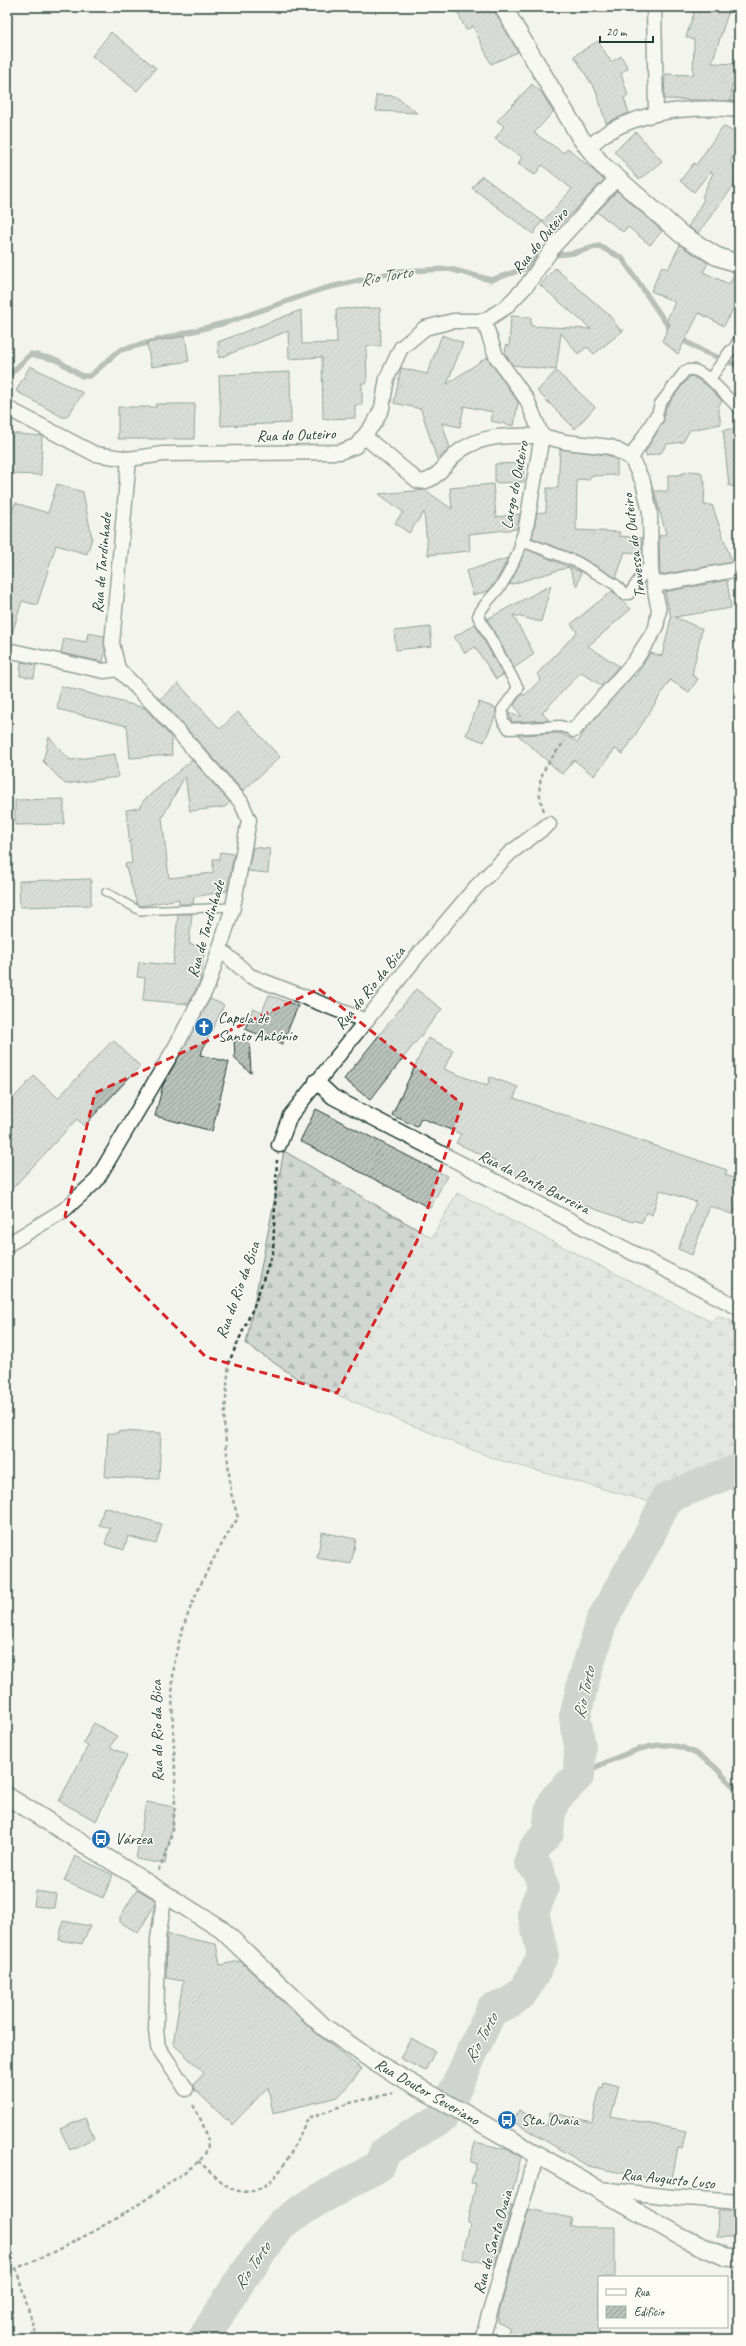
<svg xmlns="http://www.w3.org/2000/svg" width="746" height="2346" viewBox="0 0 746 2346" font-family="Caveat,sans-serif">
  <defs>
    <pattern id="forest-firs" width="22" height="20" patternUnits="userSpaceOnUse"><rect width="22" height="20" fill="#d1d6d1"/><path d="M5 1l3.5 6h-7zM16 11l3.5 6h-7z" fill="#b3b9b4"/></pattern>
    <pattern id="building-hatch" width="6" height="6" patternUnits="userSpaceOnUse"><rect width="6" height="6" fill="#b9c1bb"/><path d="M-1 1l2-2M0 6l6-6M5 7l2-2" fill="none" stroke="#969e99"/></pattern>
  </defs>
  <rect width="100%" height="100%" fill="#f4f4ef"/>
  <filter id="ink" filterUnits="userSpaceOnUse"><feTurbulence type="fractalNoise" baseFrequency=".025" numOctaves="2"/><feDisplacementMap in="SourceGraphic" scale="8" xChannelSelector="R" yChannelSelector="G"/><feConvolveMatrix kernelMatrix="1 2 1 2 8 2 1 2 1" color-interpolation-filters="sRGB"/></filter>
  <g filter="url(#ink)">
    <path fill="url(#forest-firs)" stroke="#788a82" d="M284 1151 432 1238 457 1193 711 1322 718 1316 739 1324V1456L700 1487 657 1496 654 1503 495 1459 298 1379 246 1344Z"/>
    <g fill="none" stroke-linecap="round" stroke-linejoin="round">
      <g stroke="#6e8179" stroke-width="5.5">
        <path d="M678 337 702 351 739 366"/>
        <path d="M7 377 31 354 57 360 82 376H90L120 350 228 322 322 289 400 271 450 269 491 280 524 269 537 257 573 253 599 246 622 258 672 332"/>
        <path d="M579 1775C601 1765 639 1745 662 1745 679 1744 697 1753 710 1763 721 1771 727 1783 739 1790"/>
      </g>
      <path stroke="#a3aea7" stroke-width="32" d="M203 2339 238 2284 281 2224 313 2203 379 2166 385 2152 413 2134 442 2118 492 2009C524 2002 529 1982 543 1955L533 1912 543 1888 539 1871 530 1861 535 1848 548 1833 550 1812 555 1799 579 1775 580 1747 575 1717 583 1682 602 1620 649 1536 667 1498 739 1469"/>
    </g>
    <g fill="url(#building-hatch)" stroke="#1f3d34">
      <path d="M455 7H493L518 52 491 64 473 26 466 30Z"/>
      <path d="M696 7H730L712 63 739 64V85L732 84 731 101 664 99 665 74 693 75 694 40 686 37Z"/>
      <path d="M111 32 156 68 137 91 92 56Z"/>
      <path d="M598 41 611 62 621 56 628 68 621 73 628 96 624 98 629 113 606 123 596 91 574 56Z"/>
      <path d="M532 84 542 93 553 112 534 133 564 153 568 148 604 180 553 232 542 222 572 189 542 165 535 175 518 164 522 157 495 139 504 126 497 121Z"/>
      <path d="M376 95 395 96 417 113 376 111Z"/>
      <path d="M723 126 739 135V147L730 162 739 168V179L698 233 688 227 704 199 702 197 713 173 710 172 694 192 680 181 694 163 696 165Z"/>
      <path d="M636 132 662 161 639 180 614 151Z"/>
      <path d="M482 176 542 221 533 234 472 188Z"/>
      <path d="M617 191 662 231 650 245 628 227 623 232 597 212Z"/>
      <path d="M680 245 708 263 703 272 729 284 735 273 739 274V298L724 326 699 313 678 354 662 341 670 324 666 322 675 302 651 291 662 266 668 269Z"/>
      <path d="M555 268 609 315 620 330H624L594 354 587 347 578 354 561 333 556 370 513 365 505 354 506 345 509 346 511 316 531 317V326L591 329 540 285Z"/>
      <path d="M380 308 381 346H366L367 383H362V405H355V418L323 419 322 357 289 359 288 331 219 358 218 342 301 310 302 344 337 343 336 309Z"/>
      <path d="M442 335 463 343 447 384 487 357 518 402 514 426 491 421 493 412 464 406 460 427 442 423 450 448 437 460 421 409 394 403 401 368 427 374Z"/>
      <path d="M185 336 189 361 151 367 147 343Z"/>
      <path d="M30 366 83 393 67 417H62L16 391Z"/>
      <path d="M556 371 595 407 575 429 537 391Z"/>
      <path d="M290 372 291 423 221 426 219 375Z"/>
      <path d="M692 376 708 386 722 401 718 407 721 424 690 430 683 442 667 444 661 453 646 456 645 452 663 422 666 407 689 377Z"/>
      <path d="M156 404H195L194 439H118V407H156Z"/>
      <path d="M739 428V486H729L723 430Z"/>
      <path d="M7 433 42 436 41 475 7 474Z"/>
      <path d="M560 449 608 455 617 460V475L590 476 589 480 577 479 576 530 620 532 619 536 642 538V553L625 552 616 578 579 556 532 538 537 513 546 512 547 488H558Z"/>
      <path d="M523 463 524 482 495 483V464Z"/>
      <path d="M689 471 701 472 705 483 704 505H712L732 562 660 575 659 536 666 534 654 491H668V475H678Z"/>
      <path d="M57 484 83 492 92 538 87 554 56 545 37 605 22 601 10 640 7 639V530L15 503 48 513Z"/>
      <path d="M493 484 496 517 520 514 517 529 469 534 470 551 428 555 424 512 409 533 395 523 403 512 379 494 425 490 452 509 450 488Z"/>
      <path d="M526 549 581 572 577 587 569 567 509 585Z"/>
      <path d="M508 558 498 578 488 591 473 595 466 571Z"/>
      <path d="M727 580 731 608 675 617 702 629 692 675 698 679 689 692 670 680 623 754 615 749 594 776 574 760 562 774 518 735 559 733 578 742 585 730 633 675 635 677 650 653 662 656 671 618 665 592Z"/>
      <path d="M551 585 541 622 513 615 534 654 514 668 487 619Z"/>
      <path d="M612 591 631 609 588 646 619 666 602 686 581 672 542 713 549 720 512 722 509 713 522 717 514 705 521 694 525 695 541 679 537 674 577 632 571 624Z"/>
      <path d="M475 624 503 675 496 679 475 647 465 653 454 637Z"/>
      <path d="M430 627 432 646 396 650 394 631Z"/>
      <path d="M88 633 104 636 105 652 103 662 61 653 64 638 86 642Z"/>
      <path d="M21 662 36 665 34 678 20 676Z"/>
      <path d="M178 683 220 729 238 712 280 757 243 791 160 699Z"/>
      <path d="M61 686 145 708 171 737 172 755 130 758 127 726 57 709Z"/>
      <path d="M479 702 496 708V715L484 742 466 735Z"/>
      <path d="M49 737 70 760 115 754 118 777 65 784 43 761Z"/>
      <path d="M192 760 230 802 225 807 190 811 185 776 162 818 169 878 213 873V859H219L220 852 234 854 227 891 194 897 193 904H179V899L140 906 137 904 125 864 132 863 126 810 139 808 144 800Z"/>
      <path d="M64 799V824L15 825V800Z"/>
      <path d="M253 847 270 849 268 873 248 871Z"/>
      <path d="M91 879V905L20 907 19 881Z"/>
      <path d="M178 914H192L189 944 205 946 200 982 188 1004 143 1000 145 978 137 977 139 962 173 965Z"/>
      <path d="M416 989 442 1009 370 1100 344 1079Z"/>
      <path d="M269 995 298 1006 282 1044 245 1029 253 1008 262 1012Z"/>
      <path d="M210 999 224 1005 200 1055 229 1062 212 1131 155 1116 163 1085Z"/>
      <path d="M249 1037 251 1073 235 1059 234 1038Z"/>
      <path d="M428 1038 453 1050 444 1069 487 1086 490 1077 518 1087 514 1098 727 1170 725 1175 739 1180V1200L734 1215 710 1206 692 1255 678 1249 696 1202 660 1190 652 1215 646 1212 642 1223 634 1220 633 1222 556 1196 557 1194 493 1164 495 1161 456 1143 461 1134 421 1118 417 1127 392 1115Z"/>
      <path d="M113 1040 140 1066 84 1126 77 1119 7 1194V1105L34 1076 58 1098Z"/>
      <path d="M316 1109 447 1176 430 1208 300 1141Z"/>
      <path d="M118 1431 161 1433 159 1479 105 1477 108 1433H118Z"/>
      <path d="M104 1507 162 1524 156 1544 128 1536 124 1550 105 1544 110 1528 99 1525Z"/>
      <path d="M322 1532 356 1539 351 1564 317 1558Z"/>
      <path d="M94 1723 117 1736 110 1747 127 1755 96 1821 59 1801 88 1746 83 1743Z"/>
      <path d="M146 1802 175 1807 165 1864 136 1859Z"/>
      <path d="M75 1856 113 1875 103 1898 64 1881Z"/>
      <path d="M137 1889 155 1900 154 1906 138 1933 120 1922V1917Z"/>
      <path d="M36 1891 56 1894 54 1908 34 1906Z"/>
      <path d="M63 1921 90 1926 82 1944 59 1940Z"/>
      <path d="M167 1934 216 1944 220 1965 240 1961 317 2034 362 2069 338 2097 273 2113 268 2087 232 2125 194 2089 193 2085 204 2073 173 2044 183 1981 166 1978Z"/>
      <path d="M411 2038 435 2051 425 2071 400 2058Z"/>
      <path d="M604 2082 619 2086 611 2116 686 2131 682 2149 678 2148 671 2183 588 2166 512 2121 519 2110 547 2126 550 2112 592 2122 600 2087 603 2088Z"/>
      <path d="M85 2118 94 2138 70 2150 60 2129Z"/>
      <path d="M475 2142 509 2150 521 2157 509 2205 512 2206 495 2265 462 2258 470 2224 467 2223 476 2184 471 2183 476 2164 470 2162Z"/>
      <path d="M529 2209 572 2218 570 2227H615V2277H599V2339H504L510 2329 498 2322 499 2312Z"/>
      <path d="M718 2210H739V2226H734V2237H717Z"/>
    </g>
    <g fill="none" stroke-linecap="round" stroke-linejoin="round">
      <g stroke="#1f3d34" stroke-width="10">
        <path id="service" d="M106 892 140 911 233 907"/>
      </g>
      <g stroke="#1f3d34" stroke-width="13">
        <g id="pedestrian">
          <path d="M737 347 730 351 710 379 739 409"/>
          <path d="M656 418 660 404 685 371C695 367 702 374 710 379"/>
          <path d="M574 730 560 726 509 729 503 721 502 710 518 688 478 616C483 604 492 597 500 587 510 573 516 557 522 541L577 562 616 585 624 594H629L651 562"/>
        </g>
      </g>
      <g stroke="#1f3d34" stroke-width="17">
        <g id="minor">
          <path d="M654 7 656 112"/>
          <path d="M588 148C595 142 602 135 610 131 650 109 695 106 739 110"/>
          <path d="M484 321 496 356 527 400 542 436 566 442 611 447 631 458 643 482 650 512 651 572 659 610 656 628 634 662 574 730"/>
          <path d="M737 347 739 343"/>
          <path d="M7 408 95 454 129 459 163 454 340 452 356 446 375 422 382 408 387 378 401 348 425 328 453 321H484L506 307 527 285 555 245 616 179"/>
          <path d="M365 437 418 481C436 485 447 459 461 450 486 433 513 436 542 436L525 533 522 541"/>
          <path d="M631 458 656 418"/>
          <path d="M654 585 739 569"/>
          <path d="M7 650 104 671 118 669"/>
          <path d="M221 950 250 976 366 1021"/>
          <path d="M316 1081 333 1097 739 1308"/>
          <path d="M279 1145 290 1116 419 954 476 887 510 853 549 824"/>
          <path d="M7 1245 64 1210 96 1181 176 1046 208 985 233 907 249 820 241 802 156 707 118 669 112 643 129 459"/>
          <path d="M165 1893 158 1939 156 2030 158 2047 186 2089"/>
          <path d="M600 2189 672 2197 739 2202"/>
          <path d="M482 2339 531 2173 539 2156"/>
        </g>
      </g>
      <g stroke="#1f3d34" stroke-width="20">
        <g id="tertiary">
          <path d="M503 7 580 137 601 164 681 234 716 256 739 264"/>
          <path d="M7 1796 221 1929 324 2027 376 2063 685 2239 726 2257 739 2258"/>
        </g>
      </g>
      <g stroke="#1f3d34" stroke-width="2.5" stroke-dasharray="4 3" stroke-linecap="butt">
        <path d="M544 811C532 779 546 765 565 741"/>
        <path d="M158 1871C190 1816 166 1730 174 1667 179 1621 212 1557 238 1518L231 1493 224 1422 229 1362 254 1306 273 1251 277 1160"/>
        <path d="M198 2161C207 2168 225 2187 235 2190 275 2202 294 2145 308 2118L350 2103 393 2093"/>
        <path d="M16 2268 37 2339"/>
        <path d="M7 2272C68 2248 127 2215 179 2176 188 2169 201 2162 206 2152 213 2138 198 2115 192 2103"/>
      </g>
      <use href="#service" stroke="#fdfcf7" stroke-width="7"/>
      <use href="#pedestrian" stroke="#fdfcf7" stroke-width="10"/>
      <use href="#minor" stroke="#fdfcf7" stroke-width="14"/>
      <use href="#tertiary" stroke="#fdfcf7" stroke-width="17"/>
    </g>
  </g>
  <path d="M0 0H746V2346H0ZM319 989 462 1104 417 1241 337 1393 206 1357 65 1216 95 1093Z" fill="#f4f4ef" fill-opacity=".55" fill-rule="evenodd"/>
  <path fill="none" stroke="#d62828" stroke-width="3" stroke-dasharray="8 5" stroke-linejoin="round" d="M319 989 462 1104 417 1241 337 1393 206 1357 65 1216 95 1093Z"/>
  <defs>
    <g id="church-disc" transform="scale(1)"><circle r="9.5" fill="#1f6fb2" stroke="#fdfcf7"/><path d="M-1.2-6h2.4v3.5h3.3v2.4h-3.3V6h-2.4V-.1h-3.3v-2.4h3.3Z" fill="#fff"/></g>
    <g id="bus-disc" transform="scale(1)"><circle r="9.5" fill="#1f6fb2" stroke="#fdfcf7"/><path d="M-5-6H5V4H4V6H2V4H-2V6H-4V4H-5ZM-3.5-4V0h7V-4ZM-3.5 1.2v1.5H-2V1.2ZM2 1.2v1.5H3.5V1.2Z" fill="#fff"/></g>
  </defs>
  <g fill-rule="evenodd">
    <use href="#church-disc" x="204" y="1027"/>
    <use href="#bus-disc" x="101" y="1839"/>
    <use href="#bus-disc" x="507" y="2120"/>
  </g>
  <g text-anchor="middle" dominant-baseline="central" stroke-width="3" stroke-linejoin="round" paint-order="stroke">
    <g font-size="16" fill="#1f3d34" stroke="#fdfcf7">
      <text transform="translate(540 241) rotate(-51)">Rua do Outeiro</text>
      <text transform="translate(296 435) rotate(-2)">Rua do Outeiro</text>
      <text transform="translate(515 485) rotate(-79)">Largo do Outeiro</text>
      <text transform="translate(634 546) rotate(-97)">Travessa do Outeiro</text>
      <text transform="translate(102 563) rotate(-85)">Rua de Tardinhade</text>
      <text transform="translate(206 929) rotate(-74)">Rua de Tardinhade</text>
      <text transform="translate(370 988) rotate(-51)">Rua do Rio da Bica</text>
      <text transform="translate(534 1182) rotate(27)">Rua da Ponte Barreira</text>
      <text transform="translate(238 1290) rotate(-70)">Rua do Rio da Bica</text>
      <text transform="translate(157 1731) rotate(-91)">Rua do Rio da Bica</text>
      <text transform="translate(427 2092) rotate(30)">Rua Doutor Severiano</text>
      <text transform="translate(668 2179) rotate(6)">Rua Augusto Luso</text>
      <text transform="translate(493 2242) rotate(-74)">Rua de Santa Ovaia</text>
    </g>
    <g font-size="16" fill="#1f3d34" stroke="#fdfcf7" text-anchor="start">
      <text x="218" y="1018">Capela de<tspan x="218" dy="18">Santo António</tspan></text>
      <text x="115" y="1839">Várzea</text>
      <text x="521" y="2120">Sta. Ovaia</text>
    </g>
    <g font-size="17" font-style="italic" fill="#475f56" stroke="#fdfcf7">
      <text transform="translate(386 276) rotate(-10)">Rio Torto</text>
      <text transform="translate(584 1693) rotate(-78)">Rio Torto</text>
      <text transform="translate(481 2038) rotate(-62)">Rio Torto</text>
      <text transform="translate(252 2266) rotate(-56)">Rio Torto</text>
    </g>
  </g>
  <rect width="746" height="2346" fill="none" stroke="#fdfcf7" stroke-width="24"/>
  <rect x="12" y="12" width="722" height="2322" fill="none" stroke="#1f3d34" stroke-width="1.5" filter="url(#ink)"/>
  <rect x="598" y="2276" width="130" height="52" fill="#fdfcf7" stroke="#a4b0a9"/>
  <rect x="606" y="2289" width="20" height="6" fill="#fdfcf7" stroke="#a4b0a9"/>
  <text x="634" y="2296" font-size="12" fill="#1f3d34">Rua</text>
  <rect x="606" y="2306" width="20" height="12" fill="url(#building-hatch)" stroke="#a4b0a9"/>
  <text x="634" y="2316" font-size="12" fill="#1f3d34">Edifício</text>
  <path d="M600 36v6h53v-6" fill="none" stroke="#1f3d34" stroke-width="2"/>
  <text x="606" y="36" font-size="12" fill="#1f3d34" stroke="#fdfcf7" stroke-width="3" paint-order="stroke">20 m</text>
</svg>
